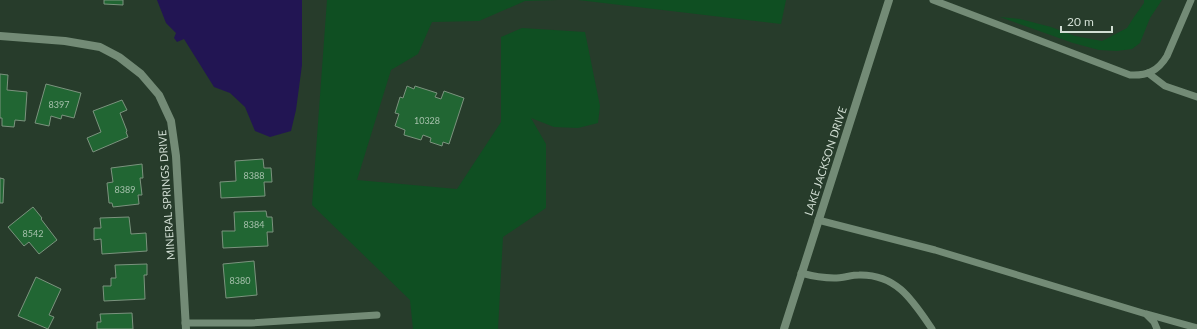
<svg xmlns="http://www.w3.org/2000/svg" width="1197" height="329" viewBox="0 0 1197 329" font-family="Lato,sans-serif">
  <rect width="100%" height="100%" fill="#273c2b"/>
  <g fill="#0f4f22">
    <path d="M327 0H557L525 1 479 21 432 22 418 54 391 70 357 180 457 189 501 122V37L522 28 585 32 600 106 598 123 578 128 554 127 531 118 546 144V208L503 237 498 329H413L410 300 312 205Z"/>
    <path d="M578 0H786L781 24Z"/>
    <path d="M1144 0H1162L1150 18 1140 43 1132 49 1117 51 1099 50 1073 43 1000 17 1020 19 1051 27 1075 36 1102 41 1127 28 1134 17 1144 3Z"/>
  </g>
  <path fill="#221553" d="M157 0H302V65L296 110 291 131 270 137 255 131 245 107 230 93 214 87 184 39 177 42 174 38 176 33 166 23Z"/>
  <g fill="#216633" stroke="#7b937e">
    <path d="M104 0H123V5L104 4Z"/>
    <path d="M0 74 8 75 7 90 27 92 25 121 15 120 14 127 2 126V118H0Z"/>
    <path d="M46 84 81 93 74 118 62 115 61 119 51 116 49 126 35 123Z"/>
    <path d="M407 86 414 89 415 86 437 93 435 97 441 99 444 91 464 98 449 144 443 142 442 146 430 142 431 138 423 135 421 140 404 135 405 130 395 126 399 114 395 113 400 97 403 98Z"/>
    <path d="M122 100 127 110 120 113 127 131 126 132 128 137 93 152 87 138 101 132 93 111Z"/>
    <path d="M263 159 264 168H271L272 182H264L265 196 221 198 220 182 236 181 235 161Z"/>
    <path d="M142 164 143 178H140L142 195H138L139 204 113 207 112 203H109L107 183 113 182 111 168Z"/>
    <path d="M0 178 4 179 3 203H0Z"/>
    <path d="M33 207 42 218 41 219 57 240 39 254 29 242 24 246 8 227Z"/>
    <path d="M266 211 267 217H272L273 232H267L268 246 223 248 222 231H235L234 212Z"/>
    <path d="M129 217 131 234 146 233 147 251 102 254 101 239 94 240V228H101L100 218Z"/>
    <path d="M254 261 257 295 226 298 223 264Z"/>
    <path d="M147 264V275H144L145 299 104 301 103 286H111V278H116L115 265Z"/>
    <path d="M36 277 61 289 49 315 54 317 48 329 18 316Z"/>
    <path d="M132 313 133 329H97V322H101L100 314Z"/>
  </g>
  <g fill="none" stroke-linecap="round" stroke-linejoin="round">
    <g stroke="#738b76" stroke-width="7">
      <path d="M933 0 1130 75C1147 76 1158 71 1167 56L1191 0"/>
      <path d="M1148 73 1165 86 1197 97"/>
      <path d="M818 220 935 250 1146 314 1154 322 1157 329"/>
      <path d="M801 273C812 276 822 278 834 278 843 278 851 275 859 275 897 274 913 301 932 329"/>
      <path d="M1147 314 1197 328"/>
      <path d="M185 323H251L377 315"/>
    </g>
    <path stroke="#738b76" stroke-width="8" d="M0 36 65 41 100 47 119 57 141 74 159 95 171 121 176 156 186 329"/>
    <path stroke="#738b76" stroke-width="8" d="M784 329 889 0"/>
  </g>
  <g text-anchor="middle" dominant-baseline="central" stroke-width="3" stroke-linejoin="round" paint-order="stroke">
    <g font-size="9" fill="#a5c0ab">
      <text x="59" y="104">8397</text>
      <text x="427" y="120">10328</text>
      <text x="254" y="175">8388</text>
      <text x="125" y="189">8389</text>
      <text x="254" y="224">8384</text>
      <text x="33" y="233">8542</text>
      <text x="240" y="280">8380</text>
    </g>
    <g font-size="11" fill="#d1ded3" stroke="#273c2b">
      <text transform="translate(825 161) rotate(-72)">LAKE JACKSON DRIVE</text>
      <text transform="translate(166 195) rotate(-94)">MINERAL SPRINGS DRIVE</text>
    </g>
  </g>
  <path d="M1061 26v6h51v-6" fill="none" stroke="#d1ded3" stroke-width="2"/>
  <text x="1067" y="26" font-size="12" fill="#d1ded3" stroke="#273c2b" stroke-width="3" paint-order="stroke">20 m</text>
</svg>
